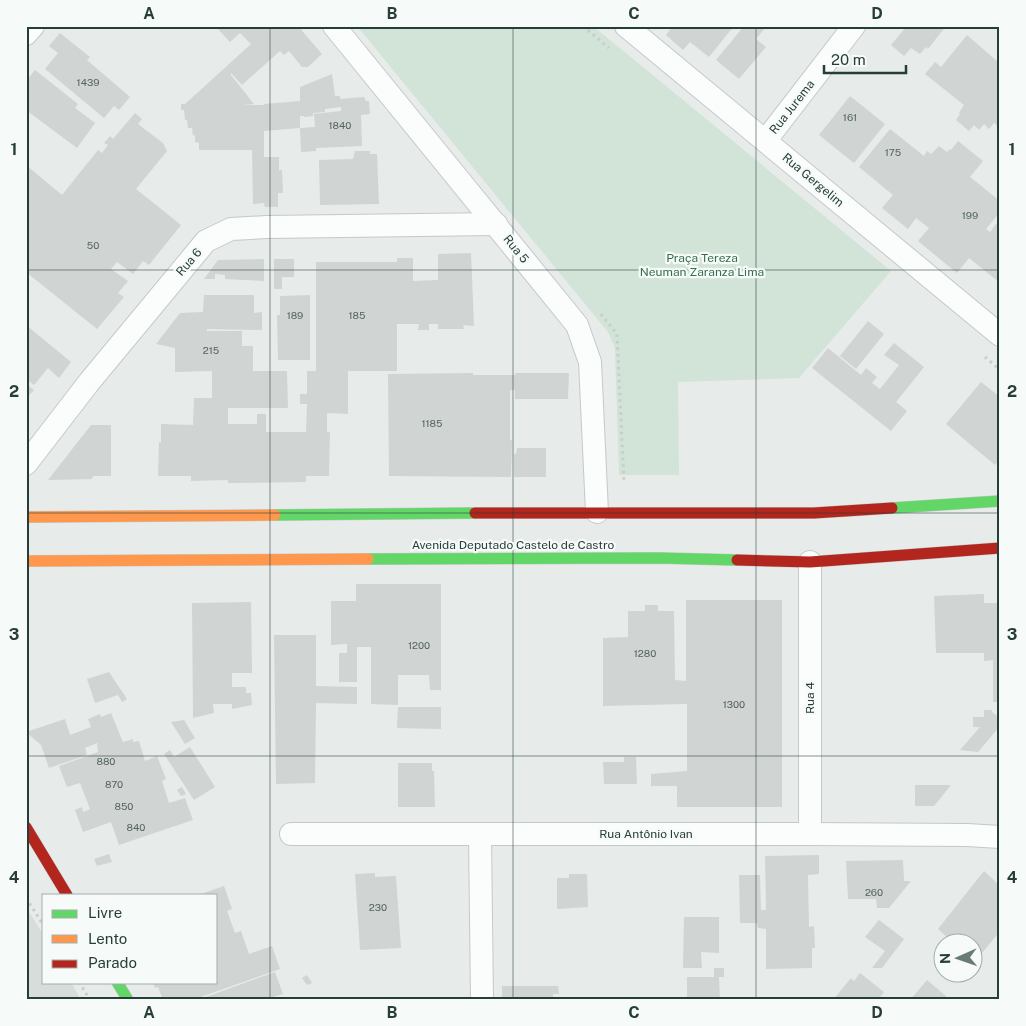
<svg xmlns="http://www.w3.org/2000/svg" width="1026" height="1026" viewBox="0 0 1026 1026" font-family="'Public Sans',sans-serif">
  <rect width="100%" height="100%" fill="#e7ecea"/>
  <path fill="#d6ddda" d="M26 907 44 936V982H71L81 1000H26Z"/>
  <path fill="#d2e3d8" d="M357 26H593L891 271 799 378 678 382 679 475H619L615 348 608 332Z"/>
  <g fill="#d0d4d3">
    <path d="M215 26H298L322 54 308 67H302L289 51 284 55 280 51 242 85 231 73V75L254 104 242 105H264V104L300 101V87L332 74 335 96H340V99L364 97 366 101H369L370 114 361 115 362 146 316 148V151L301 152 300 128 315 127 314 114 341 111V107L325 109V112L313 113V116L304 117V116H300V128L264 131V157H279V170H282L283 193H278V207H265L264 203 253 204 252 150H199V143L195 142V135L193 136 192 128H188L187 120H185L184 110H181V104H185L251 44 240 33 230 42Z"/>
    <path d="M673 26H734L709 57 690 42 683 50 666 35Z"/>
    <path d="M744 26H763L765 28 756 39 766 47 739 79 716 60Z"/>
    <path d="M907 26H946L928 49 926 47 920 54 911 48 904 56 891 45Z"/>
    <path d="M60 33 90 57 87 60 130 97 119 110 114 106 104 118 45 69 58 53 49 46Z"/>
    <path d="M967 35 998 62 1000 60V127L994 123 989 129 984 124 979 130 974 125 969 131 956 120 960 114 959 113 964 105 925 74 935 62 941 67Z"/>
    <path d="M35 70 78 104 75 108 95 123 77 148 26 110V81Z"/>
    <path d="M850 96 885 124 854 163 819 135Z"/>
    <path d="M135 113 142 119 138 124 163 143 167 151 136 189 181 225 149 265 143 261 133 274 117 262 111 269 128 281 118 293 124 297 97 329 26 272V165L62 195 98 150 102 153 108 145 104 143 110 136 113 139Z"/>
    <path d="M890 129 924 156 927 151 931 154 939 146 947 152 950 149 951 150 958 141 983 161 970 177 1000 201V212L986 229 990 232 1000 219V283L969 258 957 273 918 241 929 228 916 218 908 229 882 208 893 195 859 167Z"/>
    <path d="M355 151H370V154H377L379 204 320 205 319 160 353 159Z"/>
    <path d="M471 253 474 326 463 325 464 329H438V324H429V330H418L419 324H397V371H348V414L327 413V432H330L329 476H306V482L228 483V480L191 481V476H158L159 442H161V424L193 425 194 398H212V371L175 372V348L156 344 180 313 203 312 204 295H254V313L262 312V330L207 329V331H242V346H253V371H287L288 408H228V424H257V414H266V432H306L307 404H300V394H307V371H316V262H397V258H413V281L438 280V254Z"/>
    <path d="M264 259V281L225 279V275L215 274V279H204L218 260Z"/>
    <path d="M274 259H294V277H282V289H274Z"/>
    <path d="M310 295V360H278L277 315H280V296Z"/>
    <path d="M868 321 884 334 856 369 840 356Z"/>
    <path d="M26 325 71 362 59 378 48 368 34 385 26 379Z"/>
    <path d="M894 343 924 367 896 402 907 411 891 431 812 368 828 348 861 375 866 368 877 377 872 383 880 389 899 365 884 355Z"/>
    <path d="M473 373V375H516L515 373H569L568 399H515V390H510V440H512L511 477 389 476 388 374Z"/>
    <path d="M981 382 1000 397V459L995 465 946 424Z"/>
    <path d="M26 384 34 390 26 399Z"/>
    <path d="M91 425H111V476H93L92 479 48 480Z"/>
    <path d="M517 448H546V477H514V454H516Z"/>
    <path d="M356 584H441V690H430L429 675H398V705L371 704V647H357V682H339V653H347V644L331 645V601H356Z"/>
    <path d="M984 594V603H1000V702H993V660L984 661V653H936L934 596Z"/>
    <path d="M686 600H782V807H677V786H651V774L687 771V704L603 706V638L628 637V611H645V605H658V611H674L675 680 686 681Z"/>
    <path d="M251 602 252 673H232V687H246V693H251L252 705 232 709V704H213L214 713 193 718 192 603Z"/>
    <path d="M274 635H316V686L357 687V704L316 703 315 783 276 784Z"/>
    <path d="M109 672 127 699 122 702 118 695 95 703 87 679Z"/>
    <path d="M398 707H441V729L397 728Z"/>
    <path d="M984 710H992V712L1000 718V726L978 752 960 750 980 727H973V717H984Z"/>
    <path d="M111 713 123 742 133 739V742L139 741 145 761 157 756 166 779 162 781 169 803 185 798 193 820 119 845 111 822 83 832 75 810 82 807 83 812 90 809 80 783 67 787 59 766 98 752 97 743 85 748 87 755 49 768 41 745 26 732 65 719 70 735 91 727 88 719 100 714 101 717Z"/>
    <path d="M184 720 195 738 185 744 171 722Z"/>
    <path d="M190 747 215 787 194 800 164 754 170 750 174 757Z"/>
    <path d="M624 757H636L637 784H604L603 762H624Z"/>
    <path d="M398 763H432V771H434L435 807H398Z"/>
    <path d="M915 785H951L934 806H915Z"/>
    <path d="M182 787 186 794 181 796 177 790Z"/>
    <path d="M109 854 112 862 97 866 94 859Z"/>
    <path d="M819 855V874L808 875 809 927 814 926 815 948H812V968L766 969V929L758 928 757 923H740L739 875H760L761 910H766L765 856Z"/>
    <path d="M903 860 904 881H911L889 908H877L876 899H848L846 861Z"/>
    <path d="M984 871 1000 886V931L978 958 974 955V944H960L959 942 955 944 938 929Z"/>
    <path d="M375 873V877L396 876 401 948 360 950 355 874Z"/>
    <path d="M569 874H587L588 907 557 909V878H569Z"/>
    <path d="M224 886 232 909 227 911 235 933 241 931 249 954 272 946 280 969 192 1000H163L158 987 155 988 153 982H216V895L201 894Z"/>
    <path d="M684 917H719V953L701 952 702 968H683Z"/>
    <path d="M879 920 904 939 882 968H872L885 951 865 937Z"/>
    <path d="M714 968H724V977H719L720 1000H687V977H714Z"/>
    <path d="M275 972 283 994 273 997 274 1000H204L203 998Z"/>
    <path d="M860 973 884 992 878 1000H833L851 978 854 981Z"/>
    <path d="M307 975 312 983 307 985 302 978Z"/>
    <path d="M927 980 946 996 943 1000H910Z"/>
    <path d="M502 986H558L559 994H553V1000H502Z"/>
  </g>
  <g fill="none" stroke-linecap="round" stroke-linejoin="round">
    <g stroke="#c4c9c7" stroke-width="24">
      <g id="street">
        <path d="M334 26 577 325 590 362 597 512"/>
        <path d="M626 26 1000 335"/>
        <path d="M26 34 33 26"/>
        <path d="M766 140 854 26"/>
        <path d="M26 464 90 381 206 241 231 229 267 227 496 224"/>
        <path d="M291 834H810L967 835 1000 837"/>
        <path d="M810 834V562"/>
        <path d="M480 835 482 1000"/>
      </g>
    </g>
    <g stroke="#c3c9c7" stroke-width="12">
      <g id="fast">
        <path d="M892 508 1000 501"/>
        <path d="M275 515 475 513"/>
        <path d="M368 559 659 558 737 560"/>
        <path d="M117 982 128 1000"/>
      </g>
    </g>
    <g stroke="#c3c9c7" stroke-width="12">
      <g id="slow">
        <path d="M26 517 275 515"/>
        <path d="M26 561 368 559"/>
      </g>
    </g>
    <g stroke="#c3c9c7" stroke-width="12">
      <g id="jam">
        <path d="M475 513H814L892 508"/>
        <path d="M737 560 810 562 1000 548"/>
        <path d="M26 827 67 895"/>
      </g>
    </g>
    <g stroke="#c7cdcb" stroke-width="3" stroke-dasharray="2.5 4" stroke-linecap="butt">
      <path d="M583 26 609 48"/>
      <path d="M601 314 617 334 624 484"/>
      <path d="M985 357 1000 370"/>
      <path d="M26 898 44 926"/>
      <path d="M79 982 90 1000"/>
    </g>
    <use href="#street" stroke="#fbfcfc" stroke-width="22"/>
    <use href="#fast" stroke="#63d668" stroke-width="11"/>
    <use href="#slow" stroke="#ff974d" stroke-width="11"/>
    <use href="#jam" stroke="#b3261e" stroke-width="11"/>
  </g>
  <path fill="none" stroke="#273d38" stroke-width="1" stroke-opacity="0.55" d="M270 26V1000M513 26V1000M756 26V1000M26 270H1000M26 513H1000M26 756H1000"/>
  <g text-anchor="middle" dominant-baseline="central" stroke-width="4.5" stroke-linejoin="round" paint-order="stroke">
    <g font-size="10" fill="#526460">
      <text x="88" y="82">1439</text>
      <text x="850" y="117">161</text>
      <text x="340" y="125">1840</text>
      <text x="893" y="152">175</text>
      <text x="970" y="215">199</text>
      <text x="93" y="245">50</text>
      <text x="295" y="315">189</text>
      <text x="357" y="315">185</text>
      <text x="211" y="350">215</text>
      <text x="432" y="423">1185</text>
      <text x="419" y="645">1200</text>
      <text x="645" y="653">1280</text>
      <text x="734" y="704">1300</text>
      <text x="106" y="761">880</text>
      <text x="114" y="784">870</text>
      <text x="124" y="806">850</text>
      <text x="136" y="827">840</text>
      <text x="874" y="892">260</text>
      <text x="378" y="907">230</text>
    </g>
    <g font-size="12" fill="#273d38" stroke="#f6faf8">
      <text transform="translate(792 107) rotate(-52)">Rua Jurema</text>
      <text transform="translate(813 180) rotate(40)">Rua Gergelim</text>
      <text transform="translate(516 249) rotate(51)">Rua 5</text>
      <text transform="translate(189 262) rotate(-49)">Rua 6</text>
      <text x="513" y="545">Avenida Deputado Castelo de Castro</text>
      <text transform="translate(810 698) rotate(-90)">Rua 4</text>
      <text x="646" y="834">Rua Antônio Ivan</text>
    </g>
    <g font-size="12" fill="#366f4e" stroke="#f6faf8">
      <text x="702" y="258">Praça Tereza<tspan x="702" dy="14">Neuman Zaranza Lima</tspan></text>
    </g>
  </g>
  <rect width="1026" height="1026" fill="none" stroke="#f6faf8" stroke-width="55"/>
  <rect x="42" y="894" width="175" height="90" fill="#f6faf8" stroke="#a3aeab"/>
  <rect x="52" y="910" width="25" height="8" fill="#63d668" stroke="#a3aeab"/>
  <text x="88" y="918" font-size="15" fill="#273d38">Livre</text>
  <rect x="52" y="935" width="25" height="8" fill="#ff974d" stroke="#a3aeab"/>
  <text x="88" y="944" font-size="15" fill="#273d38">Lento</text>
  <rect x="52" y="960" width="25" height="8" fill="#b3261e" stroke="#a3aeab"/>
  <text x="88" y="968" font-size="15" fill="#273d38">Parado</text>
  <g transform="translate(958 958) rotate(268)"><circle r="24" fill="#f6faf8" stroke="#a3aeab"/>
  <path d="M0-4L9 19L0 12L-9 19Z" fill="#6a7a76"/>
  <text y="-8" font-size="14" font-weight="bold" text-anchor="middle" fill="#273d38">N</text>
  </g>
  <path d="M824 65v8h82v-8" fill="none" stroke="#273d38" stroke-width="2.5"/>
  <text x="831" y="65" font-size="15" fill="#273d38" stroke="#f6faf8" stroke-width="4" paint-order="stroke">20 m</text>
  <rect x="28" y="28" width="970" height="970" fill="none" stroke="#273d38" stroke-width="2"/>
  <g font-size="16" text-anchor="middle" font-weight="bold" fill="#273d38">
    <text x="149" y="19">A</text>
    <text x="392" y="19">B</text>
    <text x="634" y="19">C</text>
    <text x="877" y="19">D</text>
    <text x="14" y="155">1</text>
    <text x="1012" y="155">1</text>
    <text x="14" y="397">2</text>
    <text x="1012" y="397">2</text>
    <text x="14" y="640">3</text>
    <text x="1012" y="640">3</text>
    <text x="14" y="883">4</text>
    <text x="1012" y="883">4</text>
    <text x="149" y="1018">A</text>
    <text x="392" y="1018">B</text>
    <text x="634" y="1018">C</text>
    <text x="877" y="1018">D</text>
  </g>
</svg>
